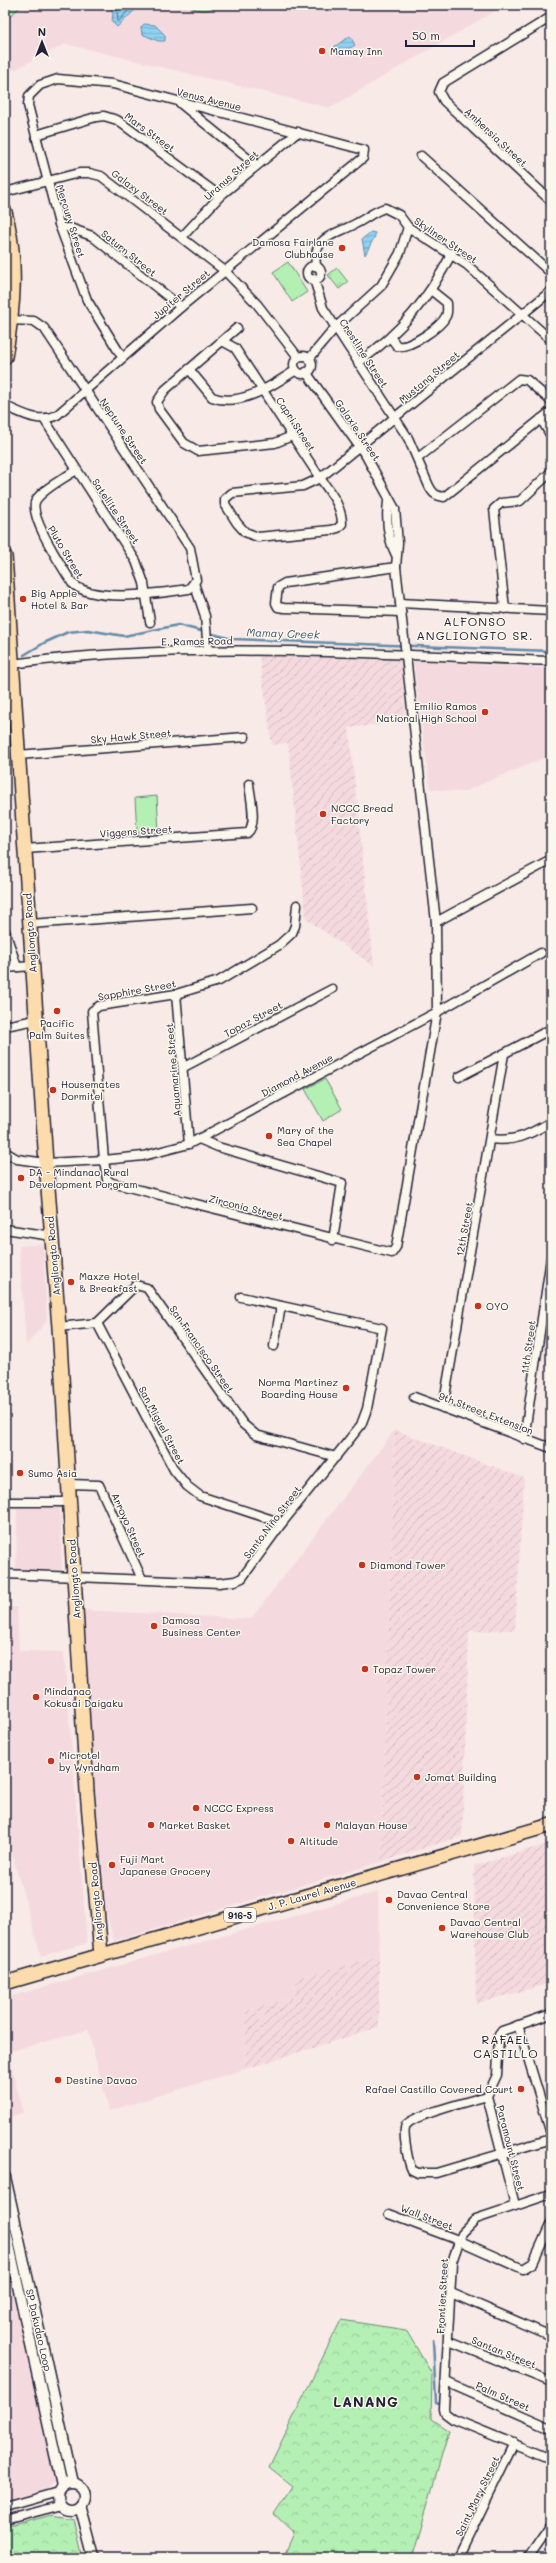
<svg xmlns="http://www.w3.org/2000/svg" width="556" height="2563" viewBox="0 0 556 2563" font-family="Mali,sans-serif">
  <defs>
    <pattern id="industrial-furrows" width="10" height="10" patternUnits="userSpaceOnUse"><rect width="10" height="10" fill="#f4dadf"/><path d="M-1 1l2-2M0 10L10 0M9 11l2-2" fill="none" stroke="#d1bbc0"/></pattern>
    <pattern id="grass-dots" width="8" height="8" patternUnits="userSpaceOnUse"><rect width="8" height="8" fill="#b4efb3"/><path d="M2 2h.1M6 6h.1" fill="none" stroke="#9acd9b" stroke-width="1.8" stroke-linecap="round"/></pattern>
    <pattern id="forest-crowns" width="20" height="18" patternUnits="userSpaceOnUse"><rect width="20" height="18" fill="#b4efb3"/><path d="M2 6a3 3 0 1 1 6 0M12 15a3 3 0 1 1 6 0" fill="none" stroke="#9acd9b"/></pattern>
    <pattern id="park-tufts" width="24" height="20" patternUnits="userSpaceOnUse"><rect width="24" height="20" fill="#b4efb3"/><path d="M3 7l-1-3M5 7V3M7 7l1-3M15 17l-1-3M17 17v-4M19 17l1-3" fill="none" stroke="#9acd9b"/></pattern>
    <pattern id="water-rules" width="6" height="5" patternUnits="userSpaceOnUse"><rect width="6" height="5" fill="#8fd1f1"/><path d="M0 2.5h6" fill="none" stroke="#7bb3d0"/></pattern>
  </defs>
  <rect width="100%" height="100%" fill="#f8eae6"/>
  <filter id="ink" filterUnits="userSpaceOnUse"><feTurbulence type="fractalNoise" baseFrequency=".025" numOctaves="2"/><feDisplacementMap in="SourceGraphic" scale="8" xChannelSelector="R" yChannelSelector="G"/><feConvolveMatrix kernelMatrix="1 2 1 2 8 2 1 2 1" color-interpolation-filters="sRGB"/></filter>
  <g filter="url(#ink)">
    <g fill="#f4dadf">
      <path d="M5 5H505L330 108 66 44 5 74Z"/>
      <path d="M413 660 551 668V755L463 792 430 789Z"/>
      <path d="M43 1244 47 1321 26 1345 19 1246Z"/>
      <path d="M395 1430 381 1862 114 1941 101 1894 83 1610 251 1619Z"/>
      <path d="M17 1508H60L62 1570H16Z"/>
      <path d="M5 1607H17L19 1651 64 1652 87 1943 41 1956 5 1830Z"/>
      <path d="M378 1892 379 1956 297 1978 294 1997 246 2011 245 2069 109 2111 88 2030 8 2052 23 2113 5 2118V1998Z"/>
      <path d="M5 2259 55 2475 54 2481 46 2489 5 2501Z"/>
    </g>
    <g fill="url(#industrial-furrows)">
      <path d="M259 656 401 660 406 721 349 728 374 966 306 919 288 743 272 745Z"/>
      <path d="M395 1430 524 1478 515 1630 469 1631 462 1836 381 1862Z"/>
      <path d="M551 1843V1983L476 2004 474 1866Z"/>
      <path d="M379 1956V2027L245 2069 246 2011 294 1997 297 1978Z"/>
    </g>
    <g fill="url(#grass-dots)" stroke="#6b8877">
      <path d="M5 5H22L5 21Z"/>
      <path d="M188 5H218C210 12 197 12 188 5Z"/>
    </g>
    <g fill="url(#forest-crowns)" stroke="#6b8877">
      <path d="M341 2320 406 2330 432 2374 431 2419 449 2431 412 2558H283L294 2533 274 2514 293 2486 269 2467Z"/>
      <path d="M52 2515 74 2519 83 2558H5V2527Z"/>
    </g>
    <path fill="url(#park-tufts)" stroke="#6b8877" d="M337 268 348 282 339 289 328 275Z"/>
    <g fill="#b4efb3" stroke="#6b8877">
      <path d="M288 262 307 292 292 302 273 272Z"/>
      <path d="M157 796 159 832 137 833 135 798Z"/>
      <path d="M325 1079 342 1109 323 1121 305 1089Z"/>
    </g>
    <g fill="url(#water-rules)" stroke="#638ba8">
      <path d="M107 5H136L137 8 117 27 112 22 113 12Z"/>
      <path d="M144 24 155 25 165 35V41H158L142 34 141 27Z"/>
      <path d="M350 36 355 45 339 55 334 47Z"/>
      <path d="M371 232 375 233V236L365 255 362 239Z"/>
    </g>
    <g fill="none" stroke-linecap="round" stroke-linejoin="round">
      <path stroke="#4e6884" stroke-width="1" d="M112 5 117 11 118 22 133 5"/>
      <g stroke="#638ba8" stroke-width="2.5">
        <path d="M24 655 44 643 68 632 88 630 124 636 178 625 232 639 551 651"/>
        <path d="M433 2340 436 2403 442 2405"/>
      </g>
      <g stroke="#22223b" stroke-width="11">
        <g id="minor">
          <path d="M551 17 443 83 439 92 444 101 551 201"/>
          <path d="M181 104 256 165"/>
          <path d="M36 135 96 117 104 116 117 120 220 196"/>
          <path d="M421 156 551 273"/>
          <path d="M5 192 79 173H89L101 176 225 271 257 304 298 357"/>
          <path d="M59 224 92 236 181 307"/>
          <path d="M182 237 220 196 298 132"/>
          <path d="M316 266C312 235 336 235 357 223 367 218 374 211 385 208L399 215 408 227 467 265 551 340"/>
          <circle cx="314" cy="273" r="7"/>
          <path d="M314 279 323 308 408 438 429 486C433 494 436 496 444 497L551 411"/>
          <path d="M10 320 34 321 44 328 190 548 196 580 189 589C160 593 93 604 72 583 63 568 27 515 36 500 44 488 65 478 76 470"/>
          <path d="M237 328 165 390 157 402 159 409 184 443 198 451 275 443 292 436"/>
          <path d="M391 338 397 346C409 349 441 327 446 316 448 312 447 308 447 303L432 291"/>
          <path d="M224 342 235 348 320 478C330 492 342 506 342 524L338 528 331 530 258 537 245 532 237 523 225 504V499L232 493 303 486 320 478 551 291"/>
          <circle cx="303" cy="365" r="9"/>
          <path d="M309 359 335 328 381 286 400 253 408 227"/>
          <path d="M358 363C402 331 427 301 452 253"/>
          <path d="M189 369 212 397C240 408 273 385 296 370"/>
          <path d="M5 406C22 413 39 424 57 415L181 307 363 158 364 150 113 84 58 79 40 85 29 96 28 105 59 224 76 270 87 300 122 357"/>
          <path d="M44 419 136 561 144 583 150 622"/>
          <path d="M541 419 551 436"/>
          <path d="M418 458 519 379 527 380 551 401"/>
          <path d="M388 501C386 519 387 538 396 555"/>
          <path d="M396 567 285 583 278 587 276 603 278 607 284 608 401 612"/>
          <path d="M194 583 205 616 208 651"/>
          <path d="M400 603 551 611"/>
          <path d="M505 609 494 509 501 503 520 501 551 472"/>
          <path d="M12 664C191 640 372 654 551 661"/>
          <path d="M18 755 245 737"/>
          <path d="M25 849 247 833C258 825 250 796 249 784"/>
          <path d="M297 905 295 926 292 933 279 945 219 981 176 994 99 1006 92 1011 104 1160 107 1180 112 1183 392 1253 396 1247 437 1012 436 922 396 567 398 543 395 509 366 456 306 372"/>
          <path d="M436 922 551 860"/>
          <path d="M30 924 252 908"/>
          <path d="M5 931 17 967"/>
          <path d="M5 968 33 966"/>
          <path d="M176 994 189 1144"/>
          <path d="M5 1026 36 1020"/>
          <path d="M184 1067 332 989"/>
          <path d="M459 1077 551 1029"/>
          <path d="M199 1139 218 1147 342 1183 333 1240"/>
          <path d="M490 1139C517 1142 528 1135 551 1122"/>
          <path d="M5 1152 17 1159 46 1163 104 1160 143 1156 189 1144 437 1012 541 953"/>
          <path d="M5 1229 52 1236"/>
          <path d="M97 1323 174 1470 187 1486 200 1496 282 1523"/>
          <path d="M59 1327 97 1323 136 1285 147 1288 243 1424 256 1435 336 1457"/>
          <path d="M274 1346 281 1306"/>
          <path d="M414 1397 551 1448"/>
          <path d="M443 1408 504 1054"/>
          <path d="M524 1439 551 1258"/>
          <path d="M69 1484 99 1485 142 1579"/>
          <path d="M5 1502H70"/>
          <path d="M5 1574 219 1583 235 1581 242 1578 282 1523 361 1425 367 1409 382 1328 241 1297"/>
          <path d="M518 2025 551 2134"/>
          <path d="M487 2096C474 2100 413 2115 406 2125 402 2132 408 2162 412 2170L418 2173H436L551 2139"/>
          <path d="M551 2194 476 2219 462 2233 452 2262 444 2409 445 2413 453 2419 551 2459"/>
          <path d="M515 2205 487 2096 497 2075 499 2035 502 2031 551 2014"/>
          <path d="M389 2214 458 2240 523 2269 533 2263 551 2223"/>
          <path d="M451 2293 551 2336"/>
          <path d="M449 2341 551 2382"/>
          <path d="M446 2382 551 2428"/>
          <path d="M5 2507 58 2492"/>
          <path d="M5 2520 62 2505"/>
          <path d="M458 2558 514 2443"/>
          <path d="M528 2558 551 2525"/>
        </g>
      </g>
      <g stroke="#22223b" stroke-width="13">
        <g id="tertiary">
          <path d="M5 2177 73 2483"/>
          <path d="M5 2227 62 2486"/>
          <circle cx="71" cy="2496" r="13"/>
          <path d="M80 2505 94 2558"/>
        </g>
      </g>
      <g stroke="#22223b" stroke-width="16">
        <g id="primary">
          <path d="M5 212C18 260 14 308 5 357"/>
          <path d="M5 556 46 1163 59 1327 87 1791 101 1955"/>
          <path d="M5 1983 551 1825"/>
        </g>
      </g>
      <use href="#minor" stroke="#fbf7ec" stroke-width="8"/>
      <use href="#tertiary" stroke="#fbf7ec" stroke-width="10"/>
      <use href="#primary" stroke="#fcdcac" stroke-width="13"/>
    </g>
  </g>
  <g fill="#c8321e" stroke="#fbf7ec" stroke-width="1.5">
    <circle cx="322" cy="51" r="4"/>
    <circle cx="342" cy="248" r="4"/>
    <circle cx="23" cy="599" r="4"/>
    <circle cx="485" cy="712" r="4"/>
    <circle cx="323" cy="814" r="4"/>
    <circle cx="57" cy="1011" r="4"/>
    <circle cx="53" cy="1090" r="4"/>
    <circle cx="269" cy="1136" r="4"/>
    <circle cx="21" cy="1178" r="4"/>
    <circle cx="71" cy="1282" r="4"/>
    <circle cx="478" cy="1306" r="4"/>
    <circle cx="346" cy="1388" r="4"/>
    <circle cx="20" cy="1473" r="4"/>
    <circle cx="362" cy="1565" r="4"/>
    <circle cx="154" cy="1626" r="4"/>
    <circle cx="365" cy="1669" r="4"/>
    <circle cx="36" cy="1697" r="4"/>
    <circle cx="51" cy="1761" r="4"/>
    <circle cx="417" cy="1777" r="4"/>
    <circle cx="196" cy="1808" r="4"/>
    <circle cx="151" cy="1825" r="4"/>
    <circle cx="327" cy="1825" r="4"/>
    <circle cx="291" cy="1841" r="4"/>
    <circle cx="112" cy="1865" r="4"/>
    <circle cx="389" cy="1900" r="4"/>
    <circle cx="442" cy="1928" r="4"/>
    <circle cx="58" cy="2080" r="4"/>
    <circle cx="521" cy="2089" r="4"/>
  </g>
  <g text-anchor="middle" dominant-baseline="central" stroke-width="3" stroke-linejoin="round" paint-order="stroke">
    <rect fill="#fbf7ec" stroke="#636270" stroke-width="1" x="224" y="1908" width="32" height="14" rx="3"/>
    <g font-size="9" font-weight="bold" fill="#22223b">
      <text x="240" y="1915">916-5</text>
    </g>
    <g font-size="10" fill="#22223b" stroke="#fbf7ec" text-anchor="start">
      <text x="330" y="51">Mamay Inn</text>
      <text x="334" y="242" text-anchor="end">Damosa Fairlane<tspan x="334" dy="12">Clubhouse</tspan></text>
      <text x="31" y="593">Big Apple<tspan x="31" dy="12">Hotel &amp; Bar</tspan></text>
      <text x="477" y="706" text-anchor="end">Emilio Ramos<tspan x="477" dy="12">National High School</tspan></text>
      <text x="331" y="808">NCCC Bread<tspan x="331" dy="12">Factory</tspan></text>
      <text x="57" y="1023" text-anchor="middle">Pacific<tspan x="57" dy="12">Palm Suites</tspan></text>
      <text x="61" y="1084">Housemates<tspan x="61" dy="12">Dormitel</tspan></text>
      <text x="277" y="1130">Mary of the<tspan x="277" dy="12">Sea Chapel</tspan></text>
      <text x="29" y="1172">DA - Mindanao Rural<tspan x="29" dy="12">Development Porgram</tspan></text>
      <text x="79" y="1276">Maxze Hotel<tspan x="79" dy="12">&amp; Breakfast</tspan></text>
      <text x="486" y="1306">OYO</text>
      <text x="338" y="1382" text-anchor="end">Norma Martinez<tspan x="338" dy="12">Boarding House</tspan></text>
      <text x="28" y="1473">Sumo Asia</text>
      <text x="370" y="1565">Diamond Tower</text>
      <text x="162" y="1620">Damosa<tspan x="162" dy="12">Business Center</tspan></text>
      <text x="373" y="1669">Topaz Tower</text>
      <text x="44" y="1691">Mindanao<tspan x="44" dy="12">Kokusai Daigaku</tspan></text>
      <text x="59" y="1755">Microtel<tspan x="59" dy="12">by Wyndham</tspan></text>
      <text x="425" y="1777">Jomat Building</text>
      <text x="204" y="1808">NCCC Express</text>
      <text x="159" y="1825">Market Basket</text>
      <text x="335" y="1825">Malayan House</text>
      <text x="299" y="1841">Altitude</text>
      <text x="120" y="1859">Fuji Mart<tspan x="120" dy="12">Japanese Grocery</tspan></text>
      <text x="397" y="1894">Davao Central<tspan x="397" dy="12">Convenience Store</tspan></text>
      <text x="450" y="1922">Davao Central<tspan x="450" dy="12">Warehouse Club</tspan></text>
      <text x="66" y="2080">Destine Davao</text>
      <text x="513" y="2089" text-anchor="end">Rafael Castillo Covered Court</text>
    </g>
    <g font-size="10" fill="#22223b" stroke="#fbf7ec">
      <text transform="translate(209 99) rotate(14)">Venus Avenue</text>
      <text transform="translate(150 132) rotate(36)">Mars Street</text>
      <text transform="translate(496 137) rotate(43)">Amhersia Street</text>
      <text transform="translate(231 175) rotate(-42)">Uranus Street</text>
      <text transform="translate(140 192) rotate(37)">Galaxy Street</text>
      <text transform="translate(71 221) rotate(73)">Mercury Street</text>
      <text transform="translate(446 240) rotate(34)">Skyliner Street</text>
      <text transform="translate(129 253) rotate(39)">Saturn Street</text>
      <text transform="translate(181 294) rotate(-40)">Jupiter Street</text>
      <text transform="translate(364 353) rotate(57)">Crestline Street</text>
      <text transform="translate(429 377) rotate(-40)">Mustang Street</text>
      <text transform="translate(296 424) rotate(57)">Capri Street</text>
      <text transform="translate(358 430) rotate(56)">Galaxie Street</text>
      <text transform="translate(124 431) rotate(56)">Neptune Street</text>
      <text transform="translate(116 511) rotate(56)">Satellite Street</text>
      <text transform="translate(66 552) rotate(59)">Pluto Street</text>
      <text transform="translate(197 641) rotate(-1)">E. Ramos Road</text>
      <text transform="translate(131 736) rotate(-5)">Sky Hawk Street</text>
      <text transform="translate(136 831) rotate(-4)">Viggens Street</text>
      <text transform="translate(30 933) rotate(-94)">Angliongto Road</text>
      <text transform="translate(137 990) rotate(-10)">Sapphire Street</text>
      <text transform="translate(253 1019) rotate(-28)">Topaz Street</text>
      <text transform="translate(173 1070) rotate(-95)">Aquamarine Street</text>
      <text transform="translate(297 1075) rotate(-28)">Diamond Avenue</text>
      <text transform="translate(246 1207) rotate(14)">Zirconia Street</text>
      <text transform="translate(464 1229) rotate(-80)">12th Street</text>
      <text transform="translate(53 1256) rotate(-95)">Angliongto Road</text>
      <text transform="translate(528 1347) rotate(-82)">11th Street</text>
      <text transform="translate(202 1349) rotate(55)">San Francisco Street</text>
      <text transform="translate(486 1413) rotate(21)">9th Street Extension</text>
      <text transform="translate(162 1425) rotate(62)">San Miguel Street</text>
      <text transform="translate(272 1522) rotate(-53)">Santo Niño Street</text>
      <text transform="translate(129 1525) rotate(66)">Arroyo Street</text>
      <text transform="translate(74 1579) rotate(-94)">Angliongto Road</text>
      <text transform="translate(312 1894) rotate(-16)">J. P. Laurel Avenue</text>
      <text transform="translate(96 1902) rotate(-95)">Angliongto Road</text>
      <text transform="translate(511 2148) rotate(76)">Paramount Street</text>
      <text transform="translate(427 2217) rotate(21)">Wall Street</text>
      <text transform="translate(442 2296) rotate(-87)">Frontier Street</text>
      <text transform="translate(39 2330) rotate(77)">SP Dakudao Loop</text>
      <text transform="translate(504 2352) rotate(22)">Santan Street</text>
      <text transform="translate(503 2396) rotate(24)">Palm Street</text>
      <text transform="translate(477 2496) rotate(-64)">Saint Mary Street</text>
    </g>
    <g font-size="11" font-style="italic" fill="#435772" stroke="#fbf7ec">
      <text transform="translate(283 633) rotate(2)">Mamay Creek</text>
    </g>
    <g font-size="12" letter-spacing="1" fill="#22223b" stroke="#fbf7ec">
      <text x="475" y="621">ALFONSO<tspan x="475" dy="14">ANGLIONGTO SR.</tspan></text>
      <text x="506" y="2039">RAFAEL<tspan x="506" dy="14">CASTILLO</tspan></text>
    </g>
    <g font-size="14" font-weight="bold" letter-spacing="1" fill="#22223b" stroke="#fbf7ec">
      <text x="366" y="2401">LANANG</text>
    </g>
  </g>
  <rect width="556" height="2563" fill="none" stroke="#fbf7ec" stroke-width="20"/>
  <rect x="10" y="10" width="536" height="2543" fill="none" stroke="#22223b" stroke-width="1.5" filter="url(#ink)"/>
  <g transform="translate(42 42)" stroke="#fbf7ec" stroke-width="3" paint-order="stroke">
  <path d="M0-3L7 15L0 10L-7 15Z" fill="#22223b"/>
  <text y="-6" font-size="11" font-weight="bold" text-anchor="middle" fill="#22223b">N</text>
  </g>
  <path d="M406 40v6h68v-6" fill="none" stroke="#22223b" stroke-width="2"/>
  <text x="412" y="40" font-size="12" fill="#22223b" stroke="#fbf7ec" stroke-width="3" paint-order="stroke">50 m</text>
</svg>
